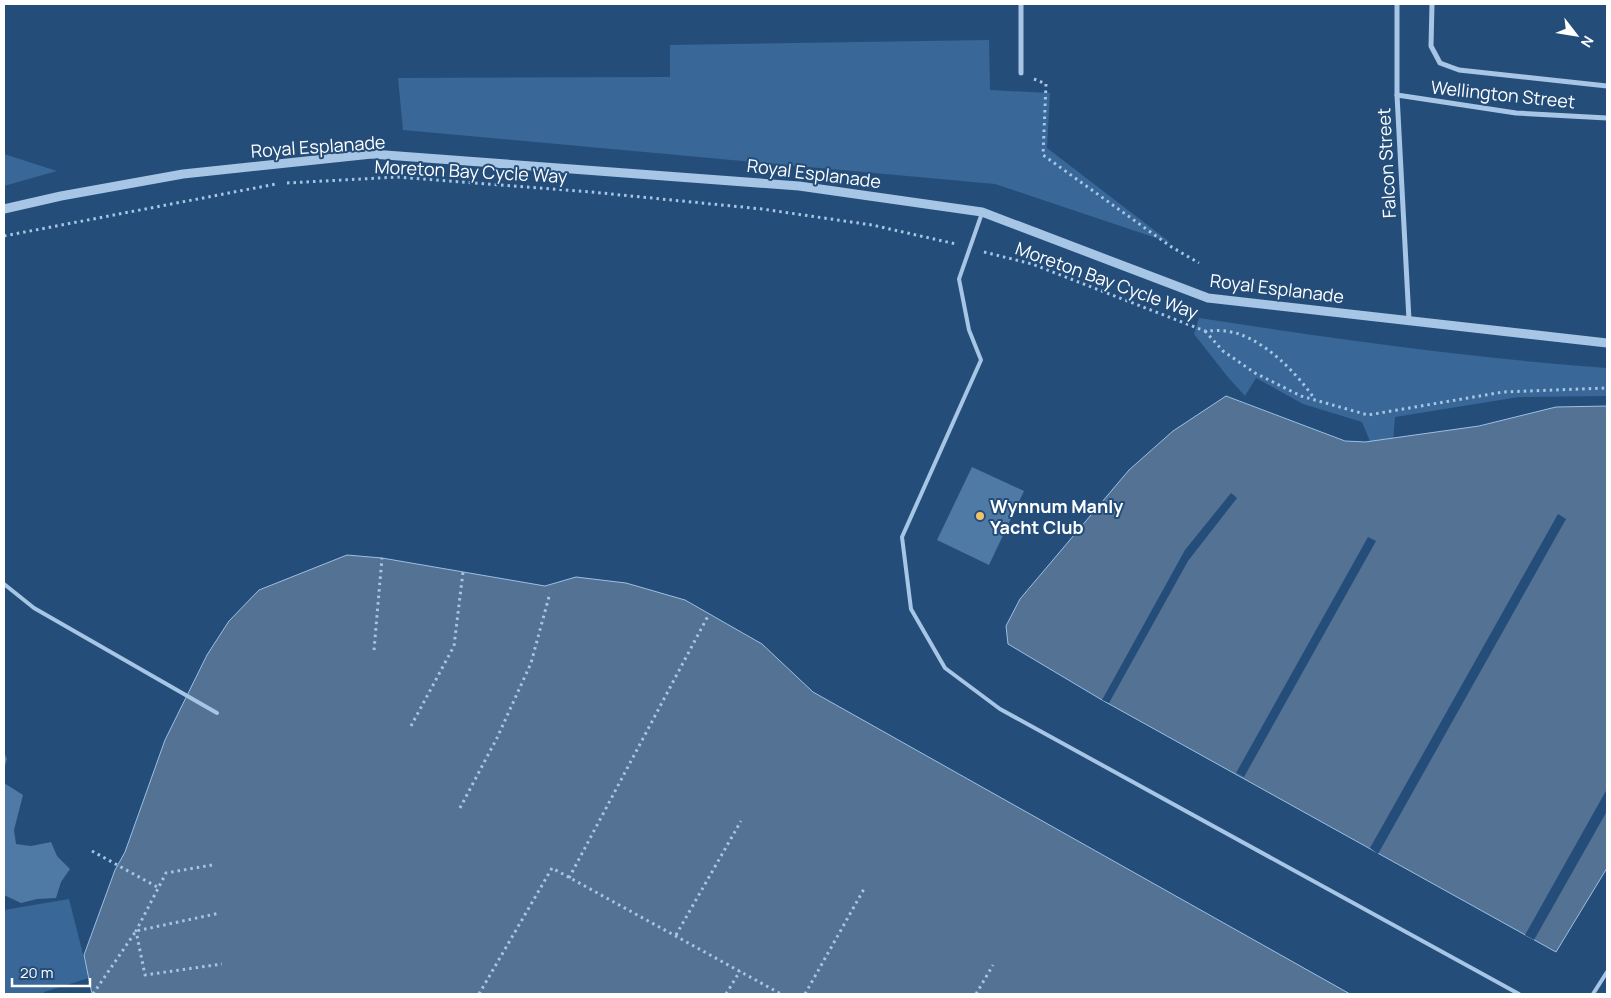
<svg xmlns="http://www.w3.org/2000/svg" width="1611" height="998" viewBox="0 0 1611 998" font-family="Manrope,sans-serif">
  <rect width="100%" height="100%" fill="#244d7a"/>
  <g fill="#386798">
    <path d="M989 40 990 90 1050 93 1047 148 1171 243 995 184 403 130 398 78 670 77V45Z"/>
    <path d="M4 154 57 171 4 186Z"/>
    <path d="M1199 318C1335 339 1470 358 1607 368V396L1519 397 1395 417 1393 443 1372 446 1362 422 1303 404 1256 378 1245 396 1227 376 1194 334Z"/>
    <path d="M69 899 89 978 44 992V994H4V910Z"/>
  </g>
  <g fill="#547293" stroke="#9bc0e5">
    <path d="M1226 396 1345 441 1365 442 1479 426 1556 407 1607 406V868L1556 952 1102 700 1008 644 1006 626 1020 599 1129 470 1173 431Z"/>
    <path d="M347 555 382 558 545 586 576 577 626 583 685 600 762 644 813 692 1350 994H92L84 955 115 870 125 852 165 740 207 655 229 621 259 590Z"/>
  </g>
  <g fill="#244d7a">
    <path d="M1231 493 1237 498 1188 561 1109 703 1102 700 1185 550Z"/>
    <path d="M1558 514 1566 519 1378 854 1370 848Z"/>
    <path d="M1368 537 1376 541 1244 777 1236 773Z"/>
    <path d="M1607 789V811L1534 940 1525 935Z"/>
  </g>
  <g fill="#507aa6">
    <path d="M972 467 1024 491 989 565 937 540Z"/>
    <path d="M4 752 7 759 4 769Z"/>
    <path d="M4 783 23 795 14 830 16 844 31 846 51 842 57 856 70 869 61 882 56 898 37 899 21 903 4 895Z"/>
  </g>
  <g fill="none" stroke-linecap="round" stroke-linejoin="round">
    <g stroke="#a7c5e4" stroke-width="3" stroke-dasharray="2.5 4" stroke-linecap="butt">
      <path d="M1034 79 1046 84 1043 155 1170 246 1199 263"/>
      <path d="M287 183 398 177 591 192 762 209 872 225 956 244"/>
      <path d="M4 236 276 184"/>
      <path d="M984 252 1032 264 1205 331C1211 331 1218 330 1225 331 1259 334 1295 371 1314 398"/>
      <path d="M1205 331 1223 351 1255 373 1301 396 1368 415 1503 392 1607 388"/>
      <path d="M374 650 382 558"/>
      <path d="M411 726 454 646 463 572"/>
      <path d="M460 808 497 738 531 663 550 593"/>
      <path d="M92 851 159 888"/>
      <path d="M212 865 166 873 136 931 145 975 222 964"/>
      <path d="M569 878 709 614"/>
      <path d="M676 935 741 821"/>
      <path d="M93 994 136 931 220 913"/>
      <path d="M479 994 552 868 781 994"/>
      <path d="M726 994 740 971"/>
      <path d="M805 994 864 889"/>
      <path d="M976 994 993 965"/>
    </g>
    <g stroke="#a7c5e4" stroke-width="4">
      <path d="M982 213 959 279 969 330 981 360 902 537 911 609 945 668 1000 709 1519 994"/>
      <path d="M4 584 34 608 217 713"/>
      <path d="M1593 994 1607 972"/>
    </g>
    <g stroke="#a7c5e4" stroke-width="5">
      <path d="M1021 4V73"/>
      <path d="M1397 4V95L1409 320"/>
      <path d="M1432 4 1431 46 1440 63 1459 70 1607 86"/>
      <path d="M1397 95 1516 113 1607 118"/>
    </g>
    <path stroke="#a7c5e4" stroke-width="9" d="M4 209 61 196 183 174 372 154 799 186 982 212 1208 298 1607 343"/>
  </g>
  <circle fill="#eec36b" stroke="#244d7a" stroke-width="2" cx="980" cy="516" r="5"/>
  <g text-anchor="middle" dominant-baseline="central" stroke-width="4" stroke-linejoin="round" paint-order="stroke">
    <g font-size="18" fill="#fff" stroke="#244d7a">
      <text transform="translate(1503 94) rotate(6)">Wellington Street</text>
      <text transform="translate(318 146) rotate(-4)">Royal Esplanade</text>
      <text transform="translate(1386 163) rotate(-93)">Falcon Street</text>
      <text transform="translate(471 171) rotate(3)">Moreton Bay Cycle Way</text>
      <text transform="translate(814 173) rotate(7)">Royal Esplanade</text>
      <text transform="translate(1107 280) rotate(20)">Moreton Bay Cycle Way</text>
      <text transform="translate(1277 288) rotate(7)">Royal Esplanade</text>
    </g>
    <g font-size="18" font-weight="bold" fill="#fff" stroke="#244d7a" text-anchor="start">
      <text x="990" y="506">Wynnum Manly<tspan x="990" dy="21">Yacht Club</tspan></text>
    </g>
  </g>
  <rect width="1611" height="998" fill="none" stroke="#ffffff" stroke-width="10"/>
  <g transform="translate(1576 35) rotate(121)" stroke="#244d7a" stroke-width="4" paint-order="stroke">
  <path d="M0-4L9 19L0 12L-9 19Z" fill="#ffffff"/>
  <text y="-8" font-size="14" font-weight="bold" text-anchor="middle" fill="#ffffff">N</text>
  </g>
  <path d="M12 978v8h78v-8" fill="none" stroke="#ffffff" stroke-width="2.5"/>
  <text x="20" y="978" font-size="15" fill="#ffffff" stroke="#244d7a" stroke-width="4" paint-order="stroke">20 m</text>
</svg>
